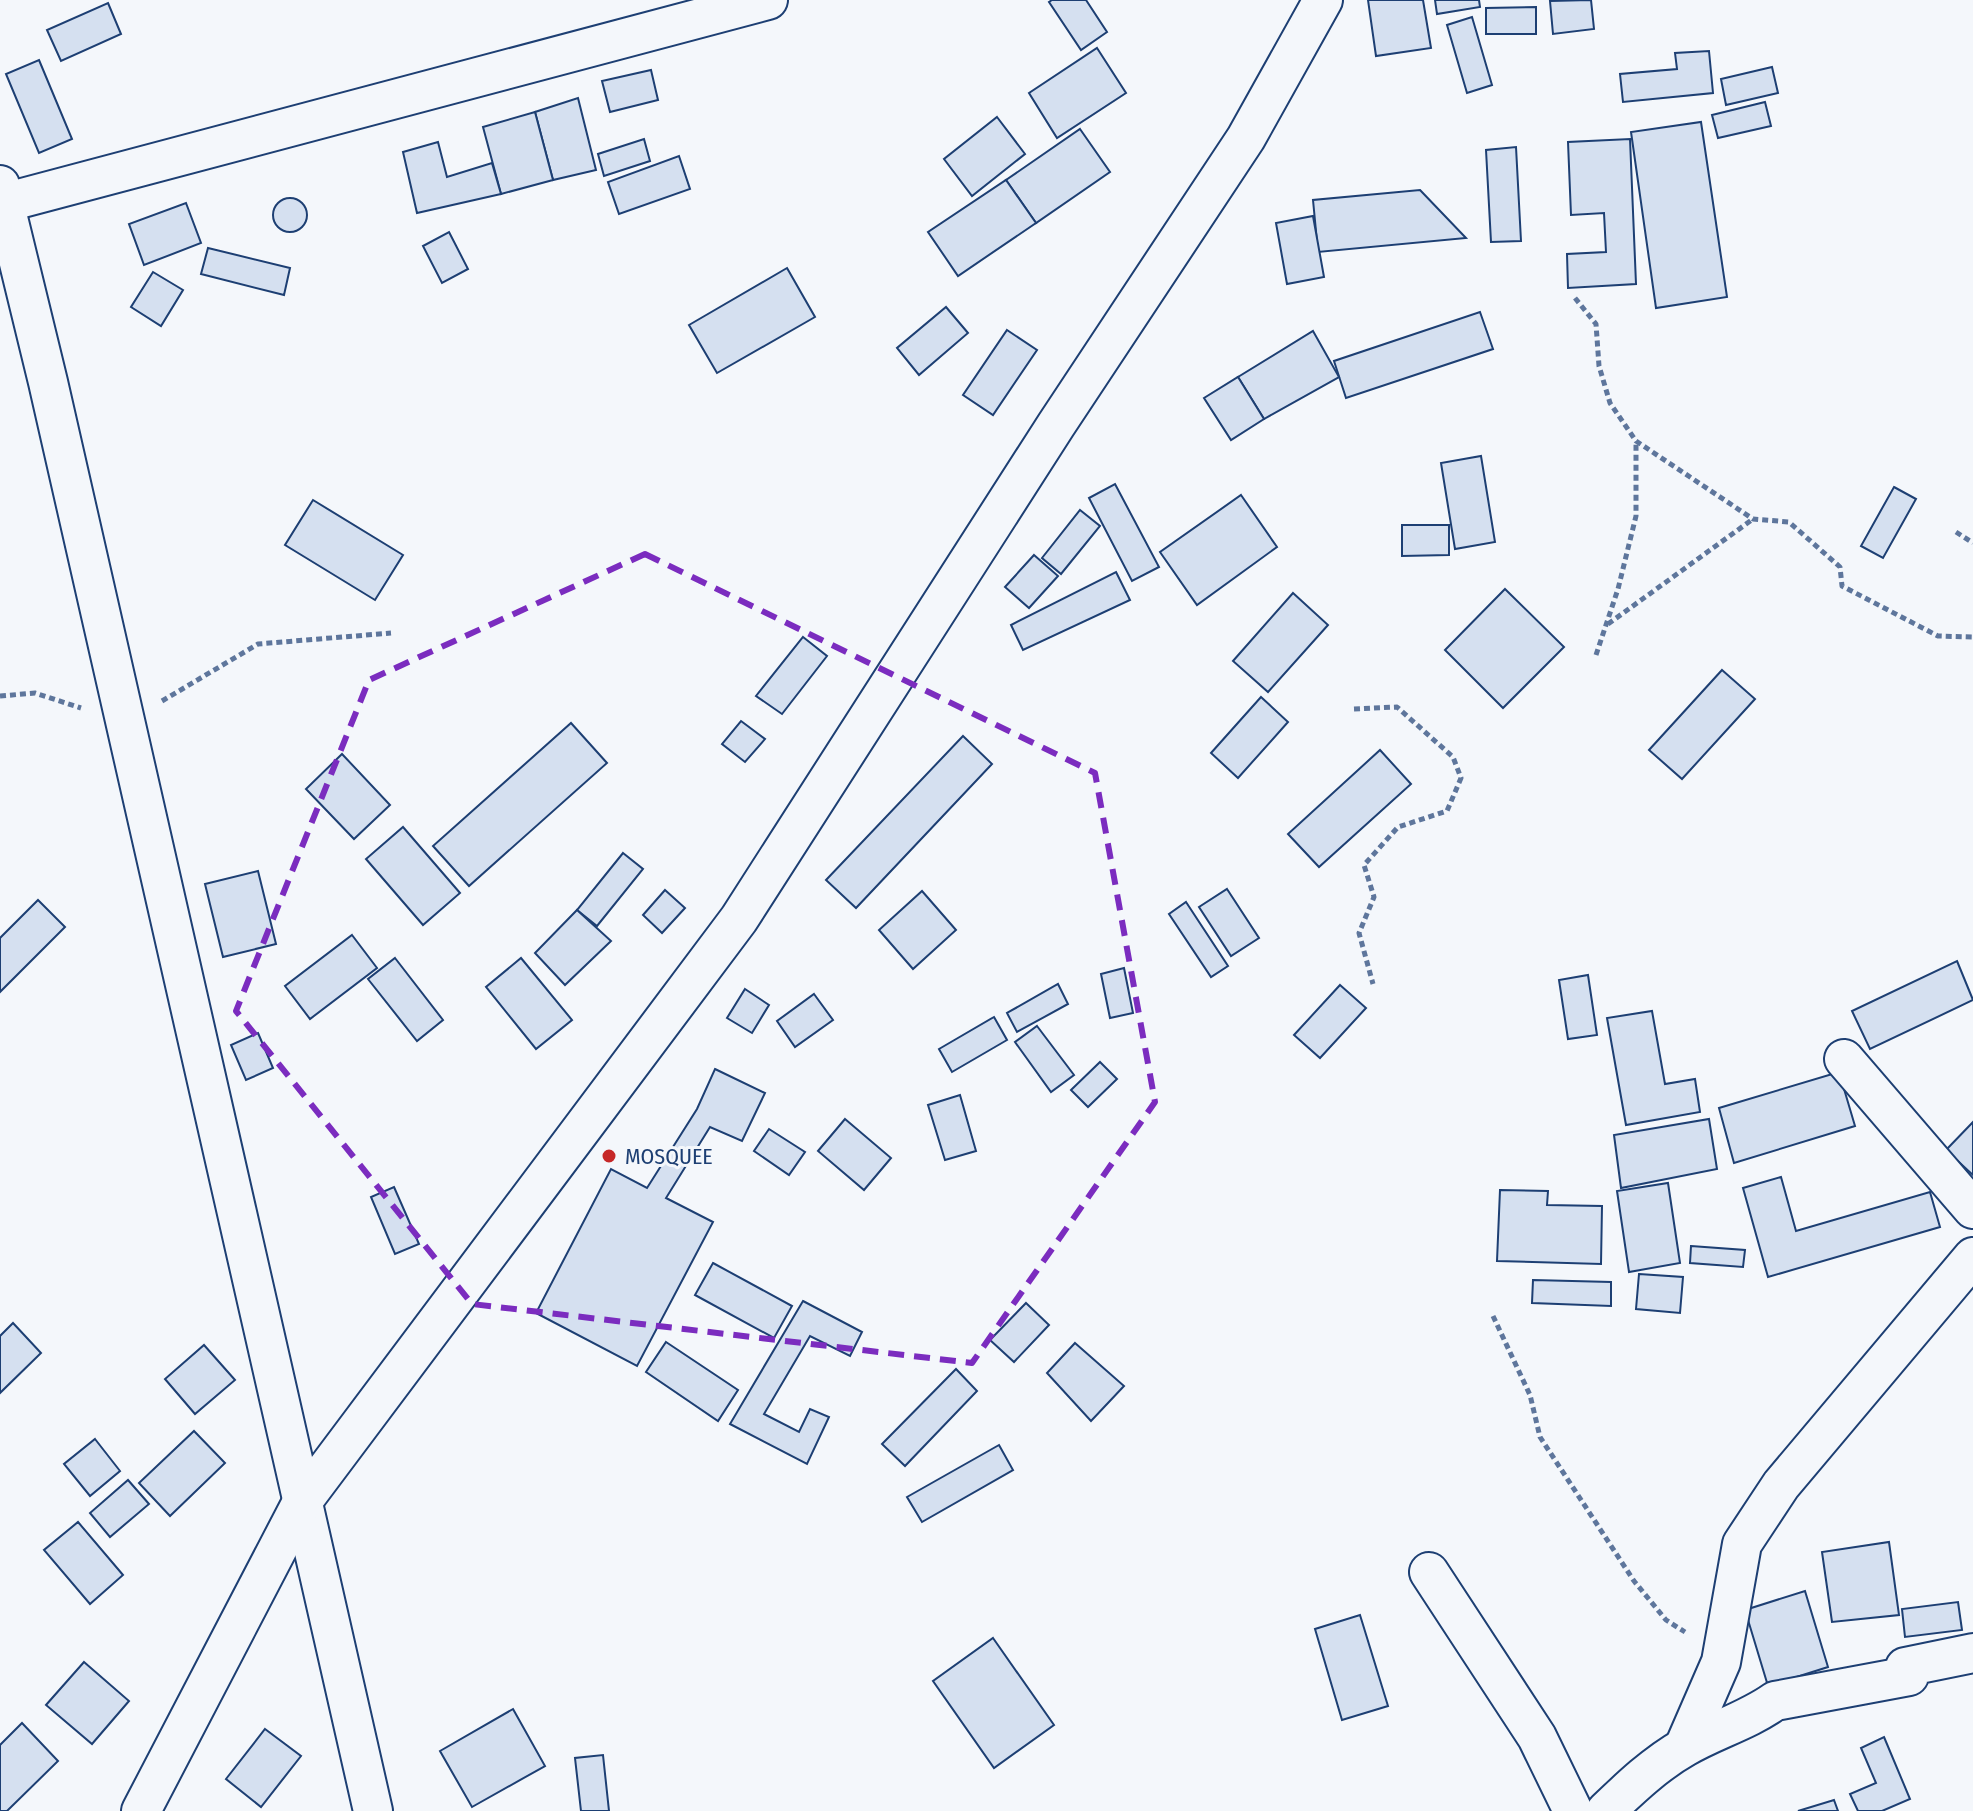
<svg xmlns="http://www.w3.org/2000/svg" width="1973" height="1811" viewBox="0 0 1973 1811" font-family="'Fira Sans Condensed',sans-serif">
  <rect width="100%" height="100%" fill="#f4f7fb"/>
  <g fill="#d5e0f0" stroke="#1d3f73" stroke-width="2">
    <path d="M1052 0H1086L1107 32 1081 50 1049 2Z"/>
    <path d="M1368 0H1423L1431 48 1376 56Z"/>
    <path d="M1435 0H1479L1480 7 1437 14Z"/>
    <path d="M1591 0 1594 29 1553 34 1550 1Z"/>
    <path d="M108 3 121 34 61 61 47 30Z"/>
    <path d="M1536 7V34H1486V8Z"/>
    <path d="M1472 17 1492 85 1467 93 1447 25Z"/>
    <path d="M1097 48 1126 93 1057 138 1029 93Z"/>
    <path d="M1709 51 1713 93 1623 102 1620 74 1677 69 1675 53Z"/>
    <path d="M39 60 72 139 39 153 6 74Z"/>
    <path d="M1772 67 1778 93 1726 105 1721 79Z"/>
    <path d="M651 70 658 100 610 112 602 81Z"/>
    <path d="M578 98 596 170 553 180 535 112Z"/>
    <path d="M1765 102 1771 126 1718 138 1712 115Z"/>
    <path d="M535 112 553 180 501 194 483 127Z"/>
    <path d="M997 117 1025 154 972 196 944 159Z"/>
    <path d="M1701 122 1727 297 1656 308 1631 132Z"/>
    <path d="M1080 129 1110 172 1036 223 1006 180Z"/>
    <path d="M644 139 650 161 604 176 598 154Z"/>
    <path d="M1630 139 1636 284 1568 288 1567 254 1606 252 1604 213 1571 215 1568 142Z"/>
    <path d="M438 142 447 177 492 163 501 194 417 213 403 152Z"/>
    <path d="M1516 147 1521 241 1491 242 1486 150Z"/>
    <path d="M679 156 690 189 619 214 608 182Z"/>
    <path d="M1006 180 1036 223 958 276 928 232Z"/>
    <path d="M1420 190 1466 238 1318 252 1313 200Z"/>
    <circle cx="290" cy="215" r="17"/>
    <path d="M186 203 201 243 144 265 129 224Z"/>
    <path d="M1313 216 1324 277 1287 284 1276 223Z"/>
    <path d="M449 232 468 269 442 283 423 246Z"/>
    <path d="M208 248 290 268 284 295 201 274Z"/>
    <path d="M787 268 815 317 717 373 689 325Z"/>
    <path d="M153 272 183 290 161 326 131 307Z"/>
    <path d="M946 307 968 333 919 375 897 348Z"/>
    <path d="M1480 312 1493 349 1346 398 1334 361Z"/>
    <path d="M1007 330 1037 350 993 415 963 395Z"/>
    <path d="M1313 331 1339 377 1264 419 1238 377Z"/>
    <path d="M1238 377 1264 419 1231 440 1204 398Z"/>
    <path d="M1481 456 1495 542 1455 549 1441 463Z"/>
    <path d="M1115 484 1159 567 1132 581 1089 498Z"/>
    <path d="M1894 487 1916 499 1883 558 1861 546Z"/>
    <path d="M1241 495 1277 547 1197 605 1160 552Z"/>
    <path d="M313 500 403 555 375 600 285 545Z"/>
    <path d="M1080 510 1100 526 1061 574 1042 558Z"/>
    <path d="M1402 525H1449V555L1402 556Z"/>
    <path d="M1034 555 1058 576 1029 608 1005 587Z"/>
    <path d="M1116 572 1130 600 1023 650 1011 625Z"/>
    <path d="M1505 589 1564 647 1503 708 1445 650Z"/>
    <path d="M1293 593 1328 625 1268 692 1233 661Z"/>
    <path d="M803 637 827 656 782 714 756 696Z"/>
    <path d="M1722 670 1755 699 1682 779 1649 750Z"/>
    <path d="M1261 697 1288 722 1238 778 1211 753Z"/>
    <path d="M741 721 765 739 745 762 722 744Z"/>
    <path d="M571 723 607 763 469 886 433 846Z"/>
    <path d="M963 736 992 764 856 908 826 880Z"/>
    <path d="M1380 750 1411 784 1319 867 1288 834Z"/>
    <path d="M342 754 390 805 354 839 306 789Z"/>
    <path d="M403 827 460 893 423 925 366 859Z"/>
    <path d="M623 853 643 869 597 926 577 910Z"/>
    <path d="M258 871 276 944 223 957 205 884Z"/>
    <path d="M1227 889 1259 938 1231 956 1199 907Z"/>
    <path d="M665 890 685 908 662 933 643 915Z"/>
    <path d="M922 891 956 930 913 969 879 930Z"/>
    <path d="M38 900 65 927 0 992V938Z"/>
    <path d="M1186 902 1228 966 1211 977 1169 914Z"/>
    <path d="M577 910 611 941 565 985 535 953Z"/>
    <path d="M352 935 377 968 310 1019 285 986Z"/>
    <path d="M395 958 443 1020 417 1041 368 979Z"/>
    <path d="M521 958 572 1020 536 1049 486 987Z"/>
    <path d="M1957 961 1973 1000 1870 1049 1852 1011Z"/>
    <path d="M1124 968 1133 1013 1110 1018 1101 974Z"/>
    <path d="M1588 975 1597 1035 1568 1039 1559 980Z"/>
    <path d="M1058 984 1068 1004 1017 1032 1007 1013Z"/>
    <path d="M1340 985 1366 1008 1320 1058 1294 1035Z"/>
    <path d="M745 989 769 1005 752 1033 727 1018Z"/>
    <path d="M814 994 833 1020 795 1047 777 1021Z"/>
    <path d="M1652 1011 1665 1084 1695 1079 1700 1112 1626 1125 1607 1018Z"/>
    <path d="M994 1017 1007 1040 952 1072 939 1049Z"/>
    <path d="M1037 1026 1074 1075 1051 1092 1015 1042Z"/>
    <path d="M258 1033 273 1068 246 1080 231 1045Z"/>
    <path d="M1100 1062 1117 1079 1088 1107 1071 1090Z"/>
    <path d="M715 1069 765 1093 742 1141 710 1127 666 1198 713 1222 637 1366 536 1313 611 1169 647 1188 697 1109Z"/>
    <path d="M1839 1072 1855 1126 1734 1163 1719 1108Z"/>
    <path d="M960 1095 976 1151 945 1160 928 1105Z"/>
    <path d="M845 1119 891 1158 864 1190 818 1151Z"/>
    <path d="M1709 1119 1717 1169 1621 1188 1614 1135Z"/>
    <path d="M1973 1122V1175L1946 1150Z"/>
    <path d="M769 1129 805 1152 789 1175 754 1151Z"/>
    <path d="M1781 1177 1796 1231 1930 1192 1940 1227 1768 1277 1743 1188Z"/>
    <path d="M1668 1183 1680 1263 1629 1272 1617 1191Z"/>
    <path d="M394 1187 419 1244 395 1254 371 1197Z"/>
    <path d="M1500 1190 1548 1191 1547 1205 1602 1206 1601 1264 1497 1261Z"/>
    <path d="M1691 1246 1745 1250 1743 1267 1690 1263Z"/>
    <path d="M713 1263 792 1306 774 1338 695 1295Z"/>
    <path d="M1639 1274 1683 1277 1680 1313 1636 1309Z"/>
    <path d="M1533 1280 1611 1282V1306L1532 1303Z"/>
    <path d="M803 1301 862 1332 850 1356 810 1336 764 1414 799 1432 810 1409 829 1417 807 1464 730 1424Z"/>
    <path d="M1026 1303 1049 1325 1014 1362 990 1340Z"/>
    <path d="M13 1323 41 1353 0 1393V1336Z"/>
    <path d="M666 1342 738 1390 718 1421 646 1372Z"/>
    <path d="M1075 1343 1124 1386 1091 1421 1047 1373Z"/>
    <path d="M204 1345 235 1380 195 1414 165 1379Z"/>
    <path d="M956 1369 977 1391 905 1466 882 1444Z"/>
    <path d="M194 1431 225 1463 170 1516 139 1483Z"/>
    <path d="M95 1439 120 1471 90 1496 64 1464Z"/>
    <path d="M999 1445 1013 1470 922 1522 907 1497Z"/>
    <path d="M128 1480 149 1504 110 1537 90 1513Z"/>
    <path d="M78 1522 123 1575 90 1604 44 1550Z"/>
    <path d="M1889 1542 1899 1615 1832 1622 1822 1552Z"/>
    <path d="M1805 1591 1828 1667 1768 1686 1745 1610Z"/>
    <path d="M1958 1602 1962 1630 1905 1637 1902 1609Z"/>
    <path d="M1360 1615 1388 1706 1342 1720 1315 1629Z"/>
    <path d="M993 1638 1054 1725 994 1768 933 1681Z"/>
    <path d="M84 1662 129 1701 92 1744 46 1705Z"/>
    <path d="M513 1709 545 1766 472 1807 440 1751Z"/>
    <path d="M22 1723 58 1761 7 1811H0V1745Z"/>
    <path d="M265 1729 301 1756 261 1807 226 1779Z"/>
    <path d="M1884 1737 1910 1799 1882 1811H1858L1850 1794 1876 1783 1861 1748Z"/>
    <path d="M603 1755 609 1811H581L575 1758Z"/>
    <path d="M1834 1800 1838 1811H1798Z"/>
  </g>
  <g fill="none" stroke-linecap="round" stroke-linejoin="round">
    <g stroke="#1d3f73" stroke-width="42">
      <g id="street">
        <path d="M0 185 48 382 373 1811"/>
        <path d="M0 204 768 0"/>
        <path d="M1844 1059 1973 1209"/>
        <path d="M1429 1572 1537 1737 1573 1811"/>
        <path d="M1684 1747 1721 1662 1742 1544 1781 1485 1973 1257"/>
        <path d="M141 1811 302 1502 739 919 1056 425 1246 138 1323 0"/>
        <path d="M1606 1811C1630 1788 1655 1764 1685 1747 1714 1730 1747 1721 1775 1701L1909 1676 1905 1667 1973 1653"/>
      </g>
    </g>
    <g stroke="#5e769c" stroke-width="5" stroke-dasharray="6 4" stroke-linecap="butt">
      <path d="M1575 298 1596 324 1599 366 1610 403 1636 441 1753 519 1789 522 1840 567 1842 586 1938 636 1973 637"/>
      <path d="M1956 532 1973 543"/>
      <path d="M1608 624 1753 519"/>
      <path d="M1596 655 1618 589 1636 516V441"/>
      <path d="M0 696 35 693 81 708"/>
      <path d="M162 701 258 644 391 633"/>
      <path d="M1354 709 1397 707 1453 757 1461 778 1447 811 1398 827 1364 865 1374 897 1359 933 1373 984"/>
      <path d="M1493 1316 1530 1395 1540 1437 1634 1581 1666 1620 1685 1632"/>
    </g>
    <use href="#street" stroke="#f4f7fb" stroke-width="38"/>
  </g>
  <path fill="none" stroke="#7b2cbf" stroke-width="6" stroke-dasharray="16 10" stroke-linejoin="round" d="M645 554 1095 773 1155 1102 972 1363 472 1304 236 1011 369 680Z"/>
  <circle fill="#c62828" stroke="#f4f7fb" stroke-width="3" cx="609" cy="1156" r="8"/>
  <g text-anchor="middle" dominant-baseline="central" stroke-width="6" stroke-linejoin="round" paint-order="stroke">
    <g font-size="22" fill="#1d3f73" stroke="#f4f7fb" text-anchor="start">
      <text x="625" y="1156">MOSQUEE</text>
    </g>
  </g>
</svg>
